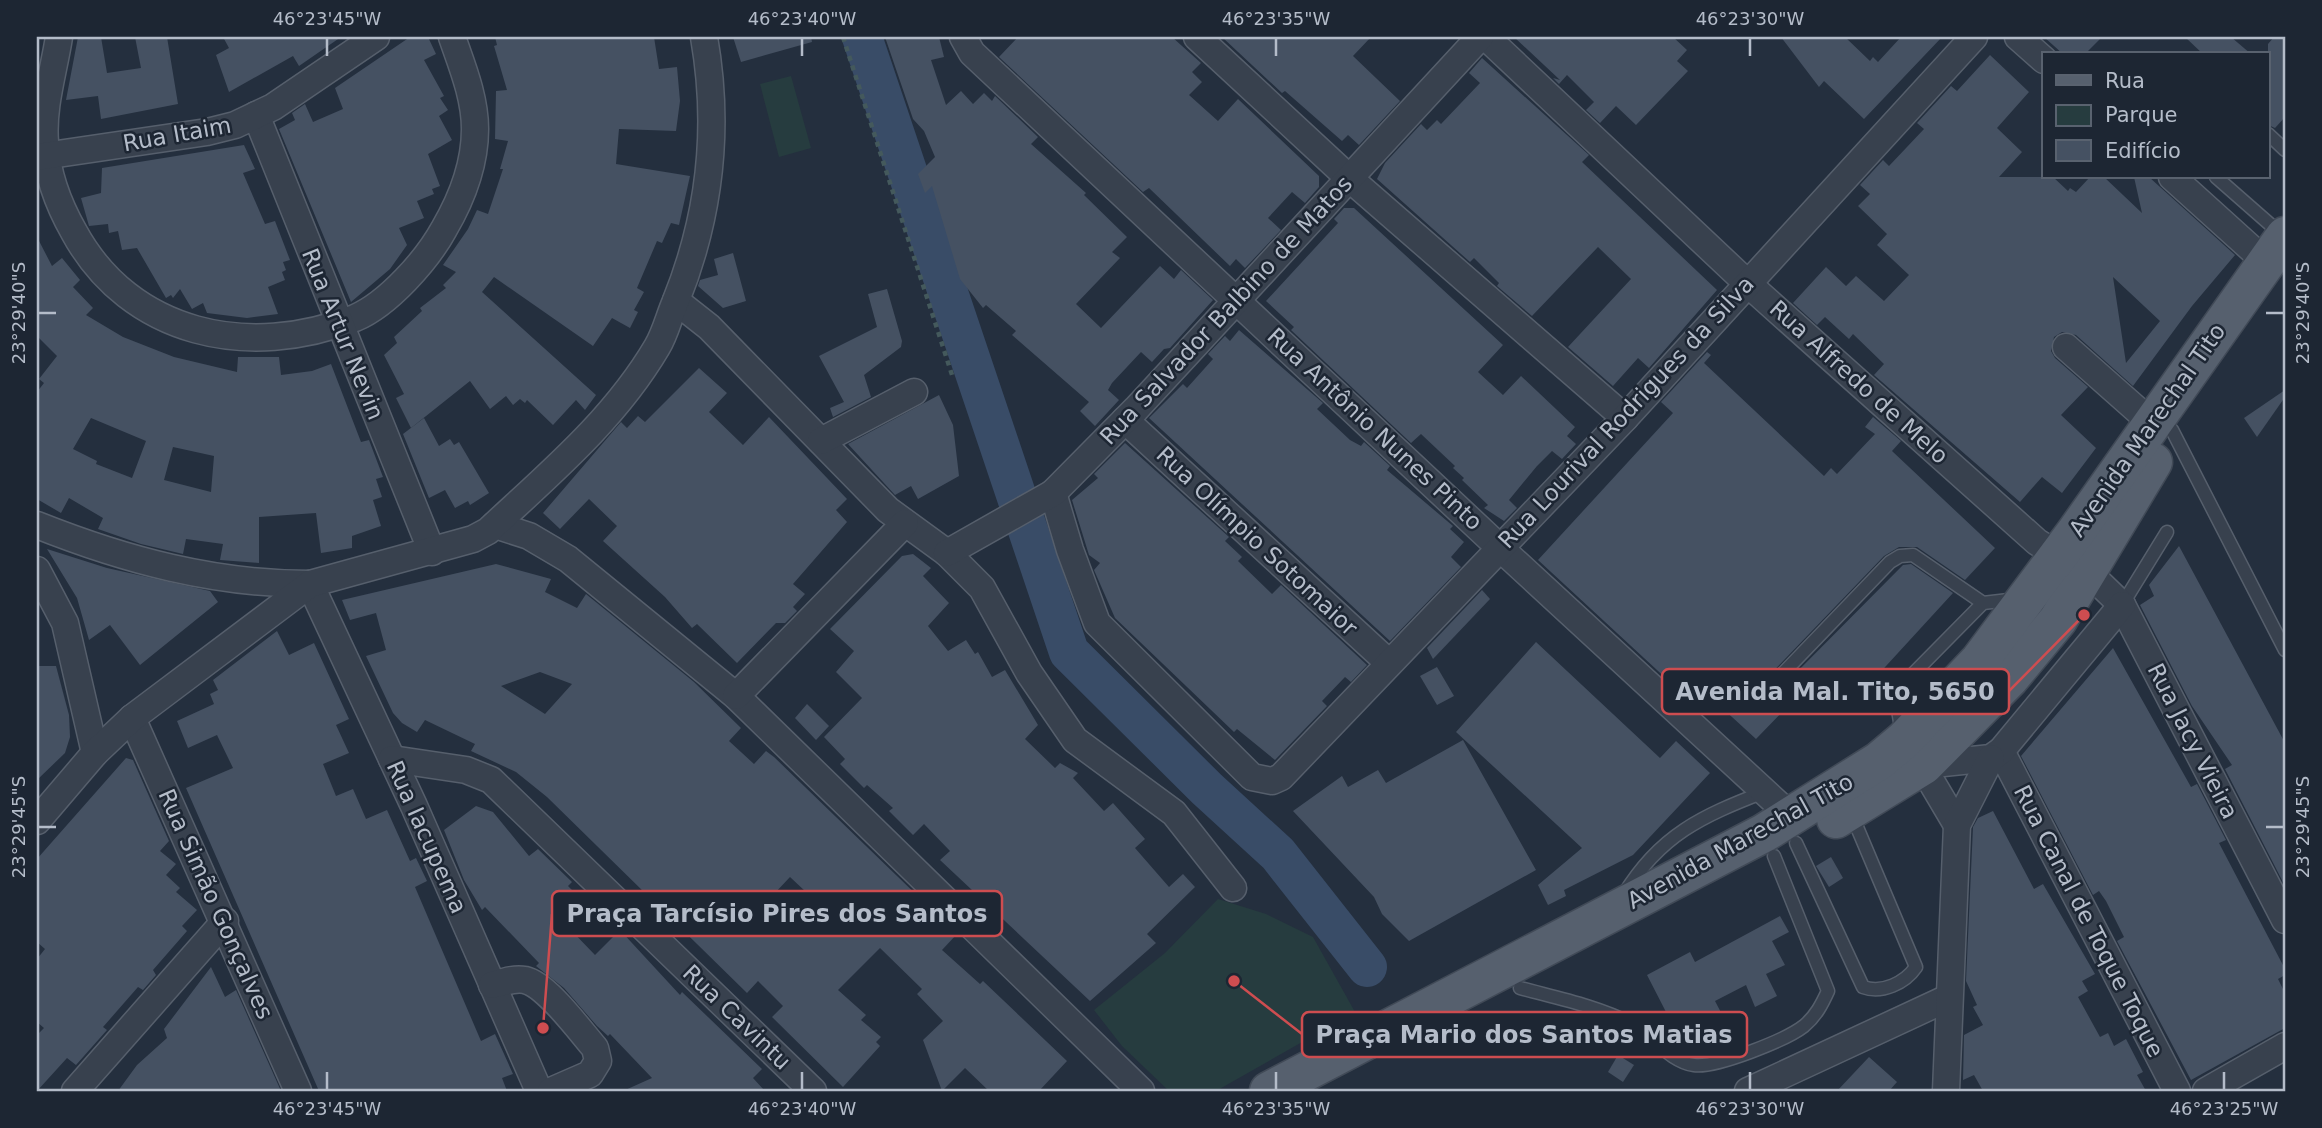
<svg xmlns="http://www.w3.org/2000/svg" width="2322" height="1128" viewBox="0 0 2322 1128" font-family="'DejaVu Sans',sans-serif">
  <rect width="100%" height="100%" fill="#242f3e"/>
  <g fill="#263c3f">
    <path d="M791 76 811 148 779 157 760 84Z"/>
    <path d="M1218 899 1266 914 1313 937 1355 1012 1216 1091H1169L1122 1046 1094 1010 1165 953Z"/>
  </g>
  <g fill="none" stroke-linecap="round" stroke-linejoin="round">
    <path stroke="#394c67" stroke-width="40" d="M862 37 1069 652 1207 789 1278 854 1367 967"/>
  </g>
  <g fill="#455162" fill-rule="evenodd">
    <path d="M78 37H101L107 73 141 68 135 37H167L178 104 101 119 98 96 66 100Z"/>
    <path d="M223 37H341L299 66 293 56 229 92 216 55 229 48Z"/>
    <path d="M410 37H428L436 54 424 60 444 96 440 98 448 110 439 116 452 140 428 154 440 186 432 189 434 194 417 201 424 218 399 228 407 245 390 269 351 302 279 129 295 120 292 113 305 104 313 122 343 109 335 88Z"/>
    <path d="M495 37H654L659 69 677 67 680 101 676 131 619 129 616 164 690 176 679 225 671 223 662 243 657 241 637 288 644 292 634 310 638 312 630 328 612 318 593 346 494 277 482 292 596 395 585 410 576 400 553 425 527 400 525 403 520 399 513 405 506 396 490 409 470 381 411 428 396 398 404 394 384 355 397 343 394 337 422 311 420 308 446 288 443 285 456 272 443 265 468 229 477 210 488 214 503 169H500L508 141 495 139 496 91 507 90 494 46 497 45Z"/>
    <path d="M733 37H811L812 42 741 62Z"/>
    <path d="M885 37H939L944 57 931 60 946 105 961 91 973 104 984 93 992 101 995 96 1038 137 1031 144 1086 193 1084 195 1127 237 1112 252 1120 258 1076 304 1101 328 1160 266 1174 279 1181 270 1213 300 1170 348 1164 349 1152 362 1141 352 1112 383 1108 390 1119 400 1095 426 1080 411 1089 402 1012 335 1016 331 986 305 983 308 960 279 932 186 925 193 918 174 935 157 924 131 913 119Z"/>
    <path d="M1018 37H1172L1201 63 1192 72 1202 82 1189 95 1218 121 1238 99 1319 176V187L1305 203 1292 192 1268 218 1281 230 1245 268 1236 259 1230 266 1149 188 1143 192 999 57Z"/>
    <path d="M1222 37H1371L1353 56 1400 101 1359 145 1348 135 1342 141 1285 91 1282 93Z"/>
    <path d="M1514 37H1673L1687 50 1677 61 1688 71 1636 125 1616 106 1600 123 1586 110 1594 102 1567 75 1559 84 1553 78 1560 80Z"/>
    <path d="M1781 37H1845L1870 61 1873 57 1878 62 1901 37H1942L1864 119 1824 81 1819 87Z"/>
    <path d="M2044 37H2102L2085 54H2063Z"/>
    <path d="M2185 37H2231L2251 54H2203Z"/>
    <path d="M2274 37H2285V117L2275 128 2268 125V44Z"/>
    <path d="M1990 55 2029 92 1997 128 2022 152 1999 177H2053L2068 191 2070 188 2076 192 2090 177H2104L2142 213 2134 177H2149L2235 255 2192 306 2133 386 2076 335 2062 332 2054 337 2051 351 2055 358 2088 387 2061 415 2096 448 2062 493 2042 477 2020 502 1874 375 1884 364 1853 334 1849 339 1825 317 1817 325 1793 303 1826 267 1846 286 1856 276 1884 301 1909 275 1877 245 1887 234 1858 206 1870 194 1860 185 1883 160 1889 166 1924 129 1917 123 1951 86 1957 91ZM2113 277 2160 321 2126 363Z"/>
    <path d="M1482 58 1589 155 1582 162 1717 290 1649 368 1638 358 1613 386 1568 347 1631 279 1598 247 1532 316 1497 286 1499 283 1474 258 1470 262 1377 179 1385 163 1421 124 1427 130 1437 120 1441 124 1480 83 1469 73Z"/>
    <path d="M244 145 255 169 243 173 265 224 275 221 290 260 283 262 286 270 282 272 285 280 268 287 278 314 247 318 207 313 203 303 192 309 180 289 173 298 171 295 166 298 137 248 122 250 118 231 109 233 108 224 89 226 81 198 101 193 102 168Z"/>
    <path d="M1344 208H1354L1503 345 1478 372 1503 395 1521 376 1575 427 1567 436 1576 444 1562 459 1552 451 1537 466 1509 500 1517 508 1504 521 1484 508 1488 505 1462 480 1464 478 1453 468 1455 466 1421 434 1411 443 1291 330 1294 327 1266 301 1338 223 1334 219Z"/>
    <path d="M37 237 52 266 62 258 80 280 73 287 93 308 86 315 123 337 174 357 237 372 238 357H279L281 375 312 371 331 364 361 442 369 440 383 477 376 479 382 497 373 500 381 526 352 536V548L321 553 316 513 259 517V563L220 560 223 544 186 539 183 554 141 544 98 529 103 518 69 498 61 513 37 499V392L44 383 39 379 57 356 37 336ZM91 418 146 441 132 478 96 464 97 461 73 449ZM173 447 214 456 211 492 164 480Z"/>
    <path d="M733 253 746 301 723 308 698 286 700 280 718 275 714 259Z"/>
    <path d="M887 289 902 341 901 347 864 375 871 397 833 417 830 408 844 402 819 356 877 327 868 294Z"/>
    <path d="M1239 330 1323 403 1317 409 1350 440 1361 446 1364 442 1390 466 1387 470 1453 526 1450 529 1464 542 1451 557 1461 567 1390 641 1149 418 1183 384 1187 388 1213 359 1208 354 1225 336 1230 341Z"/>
    <path d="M1707 352 1711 355 1704 363 1824 476 1831 468 1837 474 1875 434 1865 427 1873 417 1901 441 1892 451 1995 548 1965 580 1917 547H1899L1884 556 1758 687 1755 695 1758 700 1770 699 1903 565 1911 564 1953 593 1853 702 1843 707 1814 679 1756 739 1708 695 1697 707 1538 560 1673 413 1661 402Z"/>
    <path d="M699 368 727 393 709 412 743 445 769 417 847 499 836 510 847 522 793 584 805 594 793 607 797 611 785 623H776L737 663 697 624 692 628 665 597 603 541 617 526 589 499 560 529 543 513 621 422 627 428 638 416 645 422Z"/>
    <path d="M2285 390V397L2257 437 2244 418Z"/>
    <path d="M939 395 953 425 959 476 918 499 911 486 895 495 848 444Z"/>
    <path d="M424 418 439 446 450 439 454 445 459 442 489 493 470 505 468 501 455 508 445 490 429 498 403 434Z"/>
    <path d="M1125 443 1229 537 1225 541 1242 557 1238 561 1272 594 1281 585 1367 665 1351 682 1345 677 1322 701 1327 706 1275 760 1237 729 1234 732 1115 618 1094 570 1100 563 1089 555 1072 500 1098 478 1094 474Z"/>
    <path d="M2179 546 2285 743V886L2225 769 2232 765 2192 706 2140 605 2154 596 2149 585Z"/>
    <path d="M47 549 107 568 210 591 218 602 140 665 110 625 89 640 77 598Z"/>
    <path d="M913 554 931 568 923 576 949 603 928 626 948 651 966 640 975 654 978 652 992 677 1005 670 1038 725 1025 739 1055 768 1060 763 1078 773 1073 778 1104 811 1113 803 1145 839 1135 848 1169 887 1183 874 1195 887 1147 934 1156 943 1090 1001 940 860 950 851 924 824 913 835 889 811 893 808 867 785 864 788 840 764 845 759 824 737 862 698 836 672 854 651 830 629 902 556Z"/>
    <path d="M496 564 551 579 545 592 577 608 586 594 694 682 741 728 729 741 754 764 766 751 774 757 957 934 942 950 980 984 983 981 1067 1061 1039 1091H989L965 1068 942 1091 923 1040 943 1021 917 994 922 989 880 948 838 990 866 1015 861 1020 881 1037 876 1042 880 1046 843 1087 772 1017 783 1006 758 981 747 993 547 797 516 772 471 751 475 744 425 720 417 732 402 723 393 713 366 656 386 650 376 613 350 620 342 600ZM540 672 572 684 545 714 501 686ZM790 877 806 892 811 907 781 934 759 910Z"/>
    <path d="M1482 590 1490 599 1433 659 1427 648Z"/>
    <path d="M277 631 289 655 314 643 349 719 336 725 349 753 323 764 336 796 353 789 366 819 387 810 410 861 416 858 427 881 415 887 481 1041 495 1034 513 1074 502 1078 507 1091H319L186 788 233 768 217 735 188 748 177 721 214 704 210 694 218 690 213 680Z"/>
    <path d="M1536 642 1660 758 1676 741 1710 773 1633 855 1564 890 1566 896 1548 905 1538 885 1582 848 1456 732Z"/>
    <path d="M2113 648 2191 787 2197 784 2226 840 2219 843 2285 969V975L2278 979 2285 993V1028L2191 1080 2117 941 2124 937 2106 901 2099 891 2093 895 2021 756Z"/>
    <path d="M37 666H56L69 715 70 737 65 753 37 780Z"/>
    <path d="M1437 667 1454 696 1437 705 1420 676Z"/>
    <path d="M807 704 829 726 816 740 795 718Z"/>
    <path d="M1463 740 1536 870 1409 941 1382 914 1374 897 1293 811 1342 776 1348 787 1378 770 1386 783Z"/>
    <path d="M126 758 133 760 169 841 160 851 176 864 166 875 180 888 176 892 197 910 182 926 187 931 153 970 156 975 143 990 138 987 103 1027 107 1030 76 1065 67 1058 37 1091V1035L44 1028 37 1022V959L45 949 37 942V859Z"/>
    <path d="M476 806 493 812 529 856 538 849 572 882 568 886 578 896 573 901 584 913 568 927 595 955 620 930 680 995 682 992 762 1069 753 1078 765 1091H623L652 1078 610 1034 608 1036 597 1026 564 988 536 966 539 963 485 907 482 910 464 880 444 830Z"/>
    <path d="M1993 811 2034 889 2043 884 2095 974 2082 981 2088 991 2078 997 2100 1037 2108 1033 2114 1046 2126 1039 2143 1072 2137 1075 2146 1091H1983L1974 1075 1963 1080 1964 1035 1983 1025 1973 1007 1977 1005 1966 981 1973 827 1978 818Z"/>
    <path d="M1831 857 1843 878 1829 887 1816 866Z"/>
    <path d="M1780 916 1789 932 1772 941 1785 965 1766 974 1777 996 1755 1007 1746 985 1715 1001 1727 1024 1684 1047 1647 975 1690 952 1695 962Z"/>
    <path d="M211 967 225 997 236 990 281 1091H118L137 1065 167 1038 164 1029Z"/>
    <path d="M1618 1055 1634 1065 1623 1082 1608 1072Z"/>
    <path d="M1869 1057 1897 1082 1889 1091H1837Z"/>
  </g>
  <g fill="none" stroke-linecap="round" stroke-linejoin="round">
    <g stroke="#565f6c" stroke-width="15">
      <g id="lane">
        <path d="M2268 134 2285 150"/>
        <path d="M2216 177 2281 234"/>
        <path d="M2172 430 2285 650"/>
        <path d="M2122 605 2167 532"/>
        <path d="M1764 693 1890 562 1900 556 1913 555 1983 603"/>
        <path d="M1902 733 1896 699 1904 683 1983 603 2017 599"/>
        <path d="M1796 843 1863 987C1882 994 1905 983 1916 967L1851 813"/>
        <path d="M1624 894C1660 835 1702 816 1764 792"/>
        <path d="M1520 988C1557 998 1597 1006 1632 1024 1652 1035 1670 1062 1694 1065 1716 1068 1786 1040 1804 1026 1816 1016 1822 1004 1828 991L1774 856"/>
      </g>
    </g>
    <g stroke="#565f6c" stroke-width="29">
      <g id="street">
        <path d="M59 37C54 70 42 107 45 142 47 174 58 204 74 232 130 335 249 360 355 318 388 304 427 260 444 229 461 200 475 164 475 129 475 97 462 66 452 37"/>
        <path d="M963 37 972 53 1499 547 1792 817"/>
        <path d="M1197 37 1349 178 1625 418"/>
        <path d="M1486 37 1747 283 2037 542 2094 578 2122 605 2285 920"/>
        <path d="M2018 37 2044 60"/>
        <path d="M256 115 432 552"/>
        <path d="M37 157 207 132 235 125 273 107 376 37"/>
        <path d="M2172 177 2266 262"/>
        <path d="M676 301 709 327 888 510 947 553 982 588 1029 673 1075 740 1174 813 1233 888"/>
        <path d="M2066 347 2153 424"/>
        <path d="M1125 420 1389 663"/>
        <path d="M821 441 914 392"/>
        <path d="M1053 493 1070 550 1097 623 1252 777 1272 781 1281 777 1625 418 1974 37"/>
        <path d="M37 525C125 560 214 584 310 584"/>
        <path d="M495 525 529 536 568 559 736 696 1141 1091"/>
        <path d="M947 553 1053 493 1136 409 1480 37"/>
        <path d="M37 570 65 623 95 753"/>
        <path d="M310 584 414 806 539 1091"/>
        <path d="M736 696 905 523"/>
        <path d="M132 718 298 1091"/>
        <path d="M2001 751 2177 1091"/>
        <path d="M1915 754 1957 825"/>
        <path d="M392 759 466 770 491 780 813 1091"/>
        <path d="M1924 765 1991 758 2001 751 2122 605"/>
        <path d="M37 821 95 753 132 718 310 584 473 539 488 531C549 474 614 420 657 347 665 334 669 317 675 303 710 217 720 128 704 37"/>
        <path d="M492 985C503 982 514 978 525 980 547 985 580 1031 595 1048L598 1061 590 1074 551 1091"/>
        <path d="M75 1091 225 921"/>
        <path d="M1748 1091 1948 998"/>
        <path d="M1946 1091 1957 825 1991 758"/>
        <path d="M2206 1091 2285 1046"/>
      </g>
    </g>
    <g stroke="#414a57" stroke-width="41">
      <g id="primary">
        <path d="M1836 819 1924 765 2010 678 2058 620 2153 462"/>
        <path d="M1269 1091 1764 833 1879 761 1904 740 1980 660 2075 533 2285 236"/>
      </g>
    </g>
    <path stroke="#44595c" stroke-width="4.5" stroke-dasharray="5 5" stroke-linecap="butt" d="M843 37 953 378"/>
    <use href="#lane" stroke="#38414e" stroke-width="12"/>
    <use href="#street" stroke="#38414e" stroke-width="26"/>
    <use href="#primary" stroke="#56606e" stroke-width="38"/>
  </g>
  <path fill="none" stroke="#b4bcc9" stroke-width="2.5" d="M327 38V56M802 38V56M1276 38V56M1750 38V56M38 313H56M2266 313H2284M38 827H56M2266 827H2284M327 1072V1090M802 1072V1090M1276 1072V1090M1750 1072V1090M2224 1072V1090"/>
  <g text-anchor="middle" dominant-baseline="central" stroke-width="5" stroke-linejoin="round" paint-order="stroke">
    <g font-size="23" fill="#b4bcc9" stroke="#1d2633">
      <text transform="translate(177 134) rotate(-10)">Rua Itaim</text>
      <text transform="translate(1226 310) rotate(-47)">Rua Salvador Balbino de Matos</text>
      <text transform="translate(343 334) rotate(68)">Rua Artur Nevin</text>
      <text transform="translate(1859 382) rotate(42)">Rua Alfredo de Melo</text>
      <text transform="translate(1626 412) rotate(-47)">Rua Lourival Rodrigues da Silva</text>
      <text transform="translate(1375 429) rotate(43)">Rua Antônio Nunes Pinto</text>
      <text transform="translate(2147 430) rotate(-55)">Avenida Marechal Tito</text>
      <text transform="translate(1257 541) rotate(43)">Rua Olímpio Sotomaior</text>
      <text transform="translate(2193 741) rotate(63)">Rua Jacy Vieira</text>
      <text transform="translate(427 837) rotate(66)">Rua Iacupema</text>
      <text transform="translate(1740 841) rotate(-29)">Avenida Marechal Tito</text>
      <text transform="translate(216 904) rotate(66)">Rua Simão Gonçalves</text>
      <text transform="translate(2089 921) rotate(63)">Rua Canal de Toque Toque</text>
      <text transform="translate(737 1017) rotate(44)">Rua Cavintu</text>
    </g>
  </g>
  <path fill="none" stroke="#ce4d50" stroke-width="2.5" d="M2084 615L2009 691M543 1028L552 914M1234 981L1302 1034"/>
  <g fill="#ce4d50" stroke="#1d2633" stroke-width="2.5">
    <circle cx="2084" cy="615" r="7"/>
    <circle cx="543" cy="1028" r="7"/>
    <circle cx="1234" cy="981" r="7"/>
  </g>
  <g fill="#1d2633" stroke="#ce4d50" stroke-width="2.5">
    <rect x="1662" y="669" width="347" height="45" rx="7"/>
    <rect x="552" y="891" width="450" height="45" rx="7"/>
    <rect x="1302" y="1012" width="445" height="45" rx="7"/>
  </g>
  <g font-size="24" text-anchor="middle" font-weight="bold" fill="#b4bcc9">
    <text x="1835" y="700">Avenida Mal. Tito, 5650</text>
    <text x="777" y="922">Praça Tarcísio Pires dos Santos</text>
    <text x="1524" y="1043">Praça Mario dos Santos Matias</text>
  </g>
  <rect width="2322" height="1128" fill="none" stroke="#1d2633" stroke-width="77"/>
  <rect x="2042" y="52" width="228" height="126" fill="#1d2633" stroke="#59626f" stroke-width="2"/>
  <rect x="2056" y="75" width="35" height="10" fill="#56606e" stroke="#59626f" stroke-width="2"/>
  <text x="2105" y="88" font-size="21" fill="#b4bcc9">Rua</text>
  <rect x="2056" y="105" width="35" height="21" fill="#263c3f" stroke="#59626f" stroke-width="2"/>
  <text x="2105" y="122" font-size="21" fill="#b4bcc9">Parque</text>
  <rect x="2056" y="140" width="35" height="21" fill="#455162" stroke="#59626f" stroke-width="2"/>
  <text x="2105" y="158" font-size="21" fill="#b4bcc9">Edifício</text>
  <rect x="38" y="38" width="2246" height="1052" fill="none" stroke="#b4bcc9" stroke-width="2.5"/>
  <g font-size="18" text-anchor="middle" fill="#b4bcc9">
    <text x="327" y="25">46°23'45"W</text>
    <text x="802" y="25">46°23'40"W</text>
    <text x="1276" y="25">46°23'35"W</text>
    <text x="1750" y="25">46°23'30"W</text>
    <text transform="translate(19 313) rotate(-90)" y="6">23°29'40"S</text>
    <text transform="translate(2303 313) rotate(-90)" y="6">23°29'40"S</text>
    <text transform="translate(19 827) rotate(-90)" y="6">23°29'45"S</text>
    <text transform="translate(2303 827) rotate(-90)" y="6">23°29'45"S</text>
    <text x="327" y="1115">46°23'45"W</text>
    <text x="802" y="1115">46°23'40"W</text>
    <text x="1276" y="1115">46°23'35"W</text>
    <text x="1750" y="1115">46°23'30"W</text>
    <text x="2224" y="1115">46°23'25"W</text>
  </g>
</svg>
